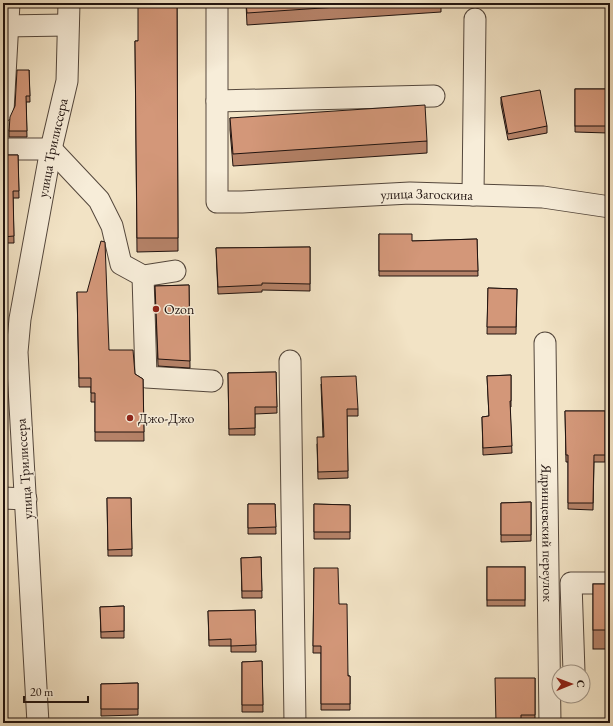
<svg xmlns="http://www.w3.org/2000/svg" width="613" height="726" viewBox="0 0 613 726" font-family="'EB Garamond',serif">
  <rect width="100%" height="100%" fill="#f2e3c5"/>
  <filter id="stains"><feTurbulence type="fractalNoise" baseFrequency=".005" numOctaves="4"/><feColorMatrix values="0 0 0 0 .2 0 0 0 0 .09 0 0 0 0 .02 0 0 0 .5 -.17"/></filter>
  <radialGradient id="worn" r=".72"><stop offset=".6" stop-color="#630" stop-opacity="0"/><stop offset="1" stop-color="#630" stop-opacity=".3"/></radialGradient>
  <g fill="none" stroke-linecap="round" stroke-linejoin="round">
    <g stroke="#54473c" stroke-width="23">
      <g id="minor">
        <path id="s1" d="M217 3V202H242L410 193 543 197 610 207"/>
        <path d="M3 26 68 25"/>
        <path d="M217 101 434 96"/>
        <path d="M3 111 9 3"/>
        <path d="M3 149H51L99 200 112 226 121 264 143 276 175 271"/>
        <path d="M473 195 475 19"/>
        <path d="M143 276 146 377 212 381"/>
        <path id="s2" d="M545 343 550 723"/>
        <path d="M290 361 295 723"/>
        <path d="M3 498 26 499"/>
        <path d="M574 672 571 583H610"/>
        <path id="s3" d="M38 723 17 352 20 319 51 149 67 81 69 3"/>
      </g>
    </g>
    <use href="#minor" stroke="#f7edd9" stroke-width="21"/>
  </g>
  <g fill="#b58268" stroke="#20130f">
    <path d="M177 3 178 251 137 252 135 41H138Z"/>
    <path d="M246 3H441V12L247 25Z"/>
    <path d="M29 70 30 102H26L27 137H9V131L15 106Z"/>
    <path d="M575 89H608V133L575 132Z"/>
    <path d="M501 97 547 126V133L508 140 501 104Z"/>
    <path d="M230 118 427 141V153L233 166 230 130Z"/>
    <path d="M3 155H18L19 198H13L14 243H3Z"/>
    <path d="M379 234 412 241 477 239 478 276H379Z"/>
    <path d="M610 237V280H609Z"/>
    <path d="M310 247V291L262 290V292L218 294 216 248Z"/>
    <path d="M189 285 190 368 158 366 155 286Z"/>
    <path d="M488 288 517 289 516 334H487Z"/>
    <path d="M77 292 109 350 135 374 143 379 144 441H95V402H91V387H79Z"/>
    <path d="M276 372 277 413 255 414V435H229L228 373Z"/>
    <path d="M511 375V407H510L512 453 483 455 482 417 489 416 487 376Z"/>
    <path d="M321 384 358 409V416H347L348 478 318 479 317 444 323 437Z"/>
    <path d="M565 411H605V462H594L593 510 568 509V462H566Z"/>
    <path d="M107 498H131L132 556H108Z"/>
    <path d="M531 502V541L501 542V503Z"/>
    <path d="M248 504H275L276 534H248Z"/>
    <path d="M314 504 350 505V539H314Z"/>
    <rect x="3" y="548" width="2" height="35"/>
    <path d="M261 557 262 598H242L241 558Z"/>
    <rect x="487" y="567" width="38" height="39"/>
    <path d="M314 568 339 604 348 676H350V710H321V653H313Z"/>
    <rect x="593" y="584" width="17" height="65"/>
    <path d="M124 606V638H101L100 607Z"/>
    <path d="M255 610 256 652H231V646H209L208 611Z"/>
    <path d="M262 661 263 712H242V662Z"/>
    <path d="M535 678V721H521L496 723Z"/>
    <path d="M138 683V715L101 716V684Z"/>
  </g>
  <g fill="#d39779" stroke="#20130f">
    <path d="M138 3H177L178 238H137L135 41H138Z"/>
    <path d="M246 3H397L247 13Z"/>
    <path d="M17 70H29L30 96H26L27 131H9L10 117 15 106Z"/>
    <rect x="575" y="89" width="33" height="37"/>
    <path d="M540 90 547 126 508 134 501 97Z"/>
    <path d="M425 105 427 141 233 154 230 118Z"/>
    <path d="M3 155H18L19 191H13L14 236 3 237Z"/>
    <path d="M379 234H412V241L477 239 478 271H379Z"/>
    <path d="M610 237V274H609Z"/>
    <path d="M101 241 105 242 109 350H133L135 374 143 379 144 432H95V393H91V378H79L77 292H87Z"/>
    <path d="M310 247V284L262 283V285L218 287 216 248Z"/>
    <path d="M189 285 190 361 158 359 155 286Z"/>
    <path d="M488 288 517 289 516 327H487Z"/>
    <path d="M276 372 277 407H255V428L229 429 228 373Z"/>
    <path d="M511 375V401H510L512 446 483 448 482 417 489 416 487 376Z"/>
    <path d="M356 376 358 409H347L348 471 318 472 317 437H324L321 377Z"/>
    <path d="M565 411H605V455H594L593 503H568V455H566Z"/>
    <path d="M107 498H131L132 549 108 550Z"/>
    <path d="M531 502V535H501V503Z"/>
    <path d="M248 504H275L276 527 248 528Z"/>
    <path d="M314 504 350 505V532H314Z"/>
    <rect x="3" y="548" width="2" height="28"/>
    <path d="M261 557 262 591H242L241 558Z"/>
    <rect x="487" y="567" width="38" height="33"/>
    <path d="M314 568H338L339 604H347L348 676H350V704H321V646H313Z"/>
    <rect x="593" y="584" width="17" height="46"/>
    <path d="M124 606V631L101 632 100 607Z"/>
    <path d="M255 610 256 645 231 646V639L209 640 208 611Z"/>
    <path d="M262 661 263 705H242V662Z"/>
    <path d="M495 678H535V715H521V723H496Z"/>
    <path d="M138 683V709H101V684Z"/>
  </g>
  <g fill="#8f2418" stroke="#f7edd9" stroke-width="1.5">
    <circle cx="156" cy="309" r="4"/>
    <circle cx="130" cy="418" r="4"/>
  </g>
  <g text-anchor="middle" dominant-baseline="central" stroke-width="3" stroke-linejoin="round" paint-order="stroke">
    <g font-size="14" fill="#20130f" stroke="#f7edd9">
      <text stroke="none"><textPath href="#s3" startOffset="579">улица Трилиссера</textPath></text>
      <text stroke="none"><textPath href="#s1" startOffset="409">улица Загоскина</textPath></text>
      <text transform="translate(24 469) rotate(-94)">улица Трилиссера</text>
      <text stroke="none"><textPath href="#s2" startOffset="190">Ядринцевский переулок</textPath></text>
    </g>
    <g font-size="14" fill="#20130f" stroke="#f7edd9" text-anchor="start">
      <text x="164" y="309">Ozon</text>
      <text x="138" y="418">Джо-Джо</text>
    </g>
  </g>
  <rect width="613" height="726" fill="none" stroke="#f2e3c5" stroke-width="16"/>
  <rect x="4" y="4" width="605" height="718" fill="none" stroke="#20130f" stroke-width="2"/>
  <rect x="8" y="8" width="597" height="710" fill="none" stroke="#20130f"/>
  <g transform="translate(571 684) rotate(89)"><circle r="19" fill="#f7edd9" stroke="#a19688"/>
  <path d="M0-3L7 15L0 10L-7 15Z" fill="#8f2418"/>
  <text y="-6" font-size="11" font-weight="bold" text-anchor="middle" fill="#20130f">С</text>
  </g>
  <path d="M24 696v6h64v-6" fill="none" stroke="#20130f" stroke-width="2"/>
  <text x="30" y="696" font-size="12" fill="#20130f" stroke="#f7edd9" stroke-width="3" paint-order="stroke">20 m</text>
  <rect width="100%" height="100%" filter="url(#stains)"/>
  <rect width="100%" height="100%" fill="url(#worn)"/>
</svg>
